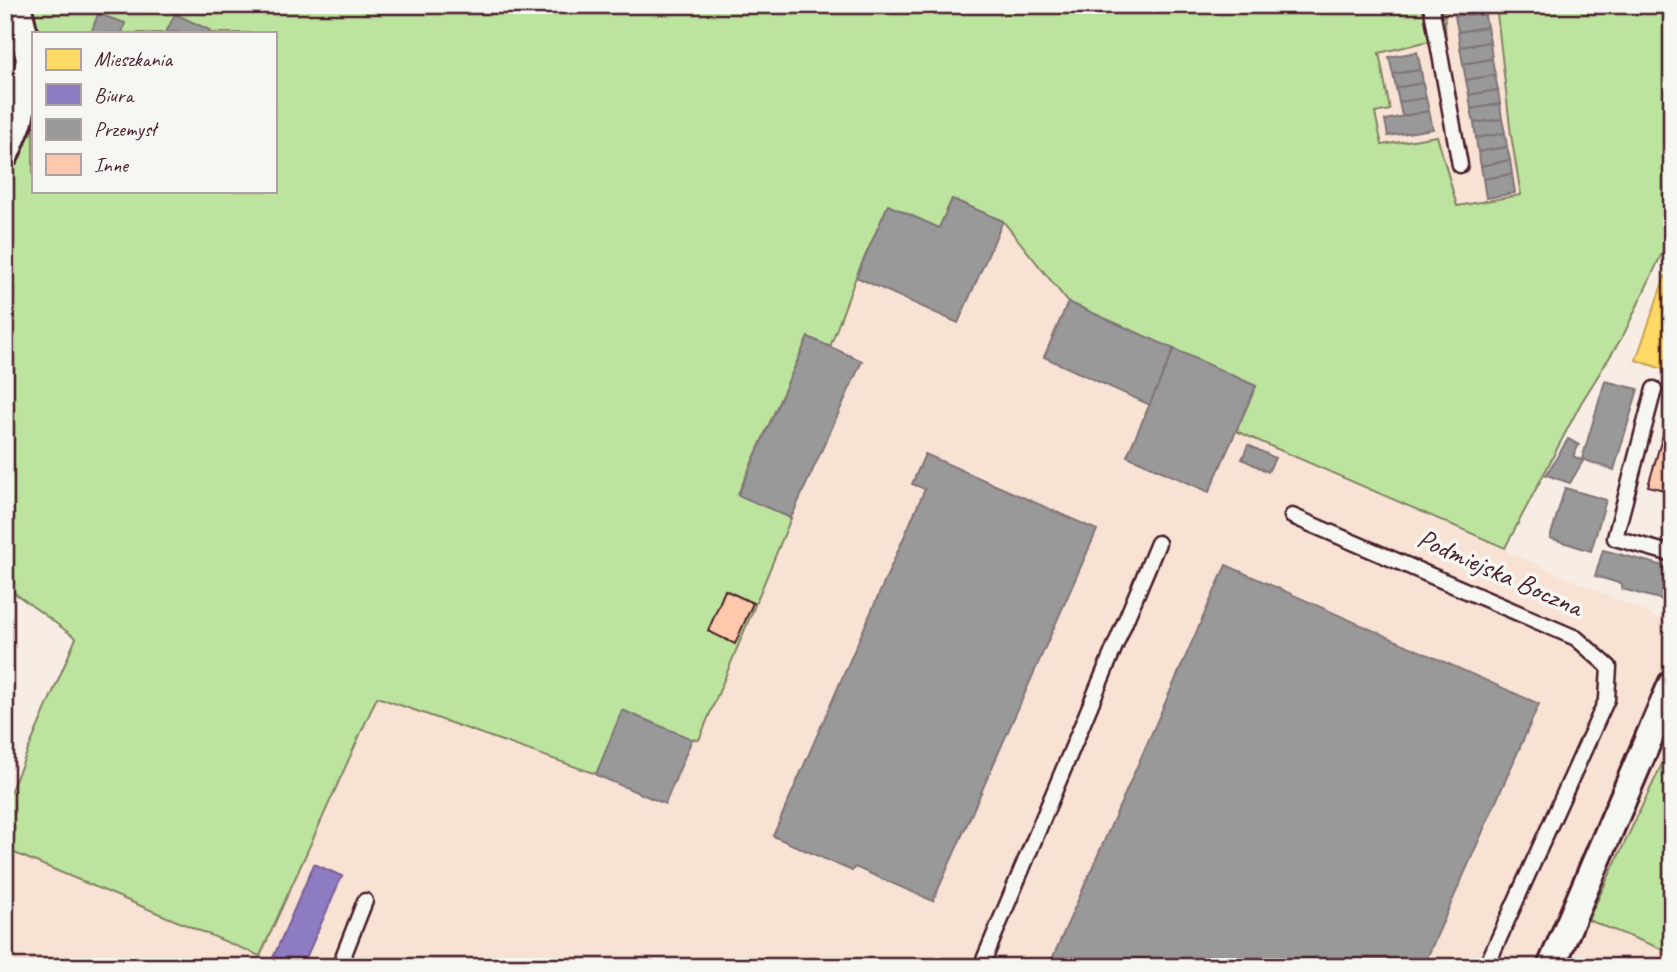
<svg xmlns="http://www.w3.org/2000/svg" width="1677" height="972" viewBox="0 0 1677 972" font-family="Caveat,sans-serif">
  <rect width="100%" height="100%" fill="#f7ede4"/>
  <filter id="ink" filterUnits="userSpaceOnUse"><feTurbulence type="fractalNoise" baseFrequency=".0143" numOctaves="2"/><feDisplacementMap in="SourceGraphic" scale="14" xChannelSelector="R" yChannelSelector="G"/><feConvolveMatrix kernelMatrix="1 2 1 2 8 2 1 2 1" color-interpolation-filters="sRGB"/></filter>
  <g filter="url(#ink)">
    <g fill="#f8e2d3">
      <path d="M1444 5H1497L1522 196 1457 206 1437 137 1382 145 1375 113 1390 109 1379 53 1425 42 1446 41Z"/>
      <path d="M952 199 1003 221 1068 302 1256 386 1236 432 1672 624V743L1589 919 1672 953V967H5V849L260 956 377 697 596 774 622 710 738 495 808 337 831 347 856 277 888 205 938 227Z"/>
    </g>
    <g fill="#bde49f" stroke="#848265" stroke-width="2" fill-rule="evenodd">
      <path d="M5 5H1444L1446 41 1425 42 1379 53 1390 110 1375 113 1382 145 1437 136 1457 206 1521 195 1511 135 1496 5H1672V232L1624 334 1581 403 1505 548 1236 431 1256 386 1068 302 1003 221 952 199 939 228 888 205 856 277 830 347 808 337 738 494 791 518 699 740 616 728 596 774 377 697 260 956 5 849V804L76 638 5 586ZM33 33H275V191H33Z"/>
      <path d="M1672 743V953L1588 920Z"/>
    </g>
    <path fill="#ffd966" stroke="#c9a154" stroke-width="2" d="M1665 276 1672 278V372L1636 360Z"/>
    <path fill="#8e7cc3" stroke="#7a6095" stroke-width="2" d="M314 864 342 876 302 967H269Z"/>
    <g fill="#999" stroke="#817478" stroke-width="2">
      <path d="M1484 11 1487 27 1458 32 1455 16Z"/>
      <path d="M98 14 125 23 122 33H91Z"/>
      <path d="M175 14 210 30 209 33 166 32Z"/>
      <path d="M1487 27 1490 42 1460 47 1458 32Z"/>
      <path d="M1490 42 1492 59 1463 64 1460 47Z"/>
      <path d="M1417 52 1421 70 1393 74 1389 57Z"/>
      <path d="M1492 59 1495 75 1466 80 1463 64Z"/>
      <path d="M1421 70 1423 83 1396 88 1393 74Z"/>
      <path d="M1495 75 1498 90 1469 95 1466 80Z"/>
      <path d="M1423 83 1426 98 1399 102 1396 88Z"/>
      <path d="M1498 90 1500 104 1471 109 1469 95Z"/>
      <path d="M1426 98 1429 111 1402 116 1399 102Z"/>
      <path d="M1500 104 1502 119 1474 123 1471 109Z"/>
      <path d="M1429 111 1433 129 1388 136 1385 120Z"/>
      <path d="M1502 119 1505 133 1476 138 1474 123Z"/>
      <path d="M1505 133 1507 147 1478 152 1476 138Z"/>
      <path d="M1507 147 1510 160 1481 166 1478 152Z"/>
      <path d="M1510 160 1512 174 1483 179 1481 166Z"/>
      <path d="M1512 174 1515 193 1486 198 1483 179Z"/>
      <path d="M952 199 1003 221 958 323 856 277 888 205 939 228Z"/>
      <path d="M1068 302 1174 349 1150 405 1044 357Z"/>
      <path d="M808 337 862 361 791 518 738 495Z"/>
      <path d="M1174 349 1256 386 1209 492 1127 456Z"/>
      <path d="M1605 381 1638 389 1614 470 1582 459Z"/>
      <path d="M1568 439 1579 445 1573 456 1583 461 1570 483 1546 475Z"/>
      <path d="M1248 445 1275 458 1268 472 1242 459Z"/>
      <path d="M925 454 1097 530 933 901 855 867 852 871 773 836 925 489 912 484Z"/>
      <path d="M1565 488 1606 500 1591 551 1550 538Z"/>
      <path d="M1603 550 1672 568 1663 600 1622 589V584L1595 576Z"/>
      <path d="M1226 565 1539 704 1423 967H1068L1052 959Z"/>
      <path d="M622 710 692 739 665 804 596 775Z"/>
    </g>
    <g fill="#fcc9ac" stroke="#4a1f2b" stroke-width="2">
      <path d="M1672 404V492L1648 486Z"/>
      <path d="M725 590 753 603 735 644 708 631Z"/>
    </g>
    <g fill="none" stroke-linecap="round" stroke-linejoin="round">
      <g stroke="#4a1f2b" stroke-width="19">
        <g id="service">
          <path d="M1431 5 1460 165"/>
          <path d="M1654 389 1615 538 1672 554"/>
          <path d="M1292 516 1576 638 1609 667 1607 699 1486 967"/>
          <path d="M339 967 365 901"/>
          <path d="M981 967 1158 543"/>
        </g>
      </g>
      <g stroke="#4a1f2b" stroke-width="32">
        <g id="minor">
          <path d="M5 155 19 121 30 59 17 5"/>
          <path d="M1551 967 1672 684"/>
        </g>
      </g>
      <path stroke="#4a1f2b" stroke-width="4.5" stroke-dasharray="2 5" stroke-linecap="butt" d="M1585 961 1597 967"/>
      <use href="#service" stroke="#f6f6f2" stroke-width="14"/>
      <use href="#minor" stroke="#f6f6f2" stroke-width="26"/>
    </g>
  </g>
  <g text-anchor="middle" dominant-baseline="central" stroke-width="7" stroke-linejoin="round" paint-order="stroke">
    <g font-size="28" fill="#4a1f2b" stroke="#f6f6f2">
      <text transform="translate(1500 572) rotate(24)">Podmiejska Boczna</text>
    </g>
  </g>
  <rect width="1677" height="972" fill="none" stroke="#f6f6f2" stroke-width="28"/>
  <rect x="14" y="14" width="1649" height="944" fill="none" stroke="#4a1f2b" stroke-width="2.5" filter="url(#ink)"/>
  <rect x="32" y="32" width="245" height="161" fill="#f6f6f2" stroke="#b1a0a2" stroke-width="2"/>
  <rect x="46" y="49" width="35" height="21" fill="#ffd966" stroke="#b1a0a2" stroke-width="2"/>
  <text x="94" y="66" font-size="21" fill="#4a1f2b">Mieszkania</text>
  <rect x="46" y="84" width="35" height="21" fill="#8e7cc3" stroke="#b1a0a2" stroke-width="2"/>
  <text x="94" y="102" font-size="21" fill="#4a1f2b">Biura</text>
  <rect x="46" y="119" width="35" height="21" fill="#999999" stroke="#b1a0a2" stroke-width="2"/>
  <text x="94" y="136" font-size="21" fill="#4a1f2b">Przemysł</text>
  <rect x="46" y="154" width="35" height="21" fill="#fcc9ac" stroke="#b1a0a2" stroke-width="2"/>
  <text x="94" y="172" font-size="21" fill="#4a1f2b">Inne</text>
</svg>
